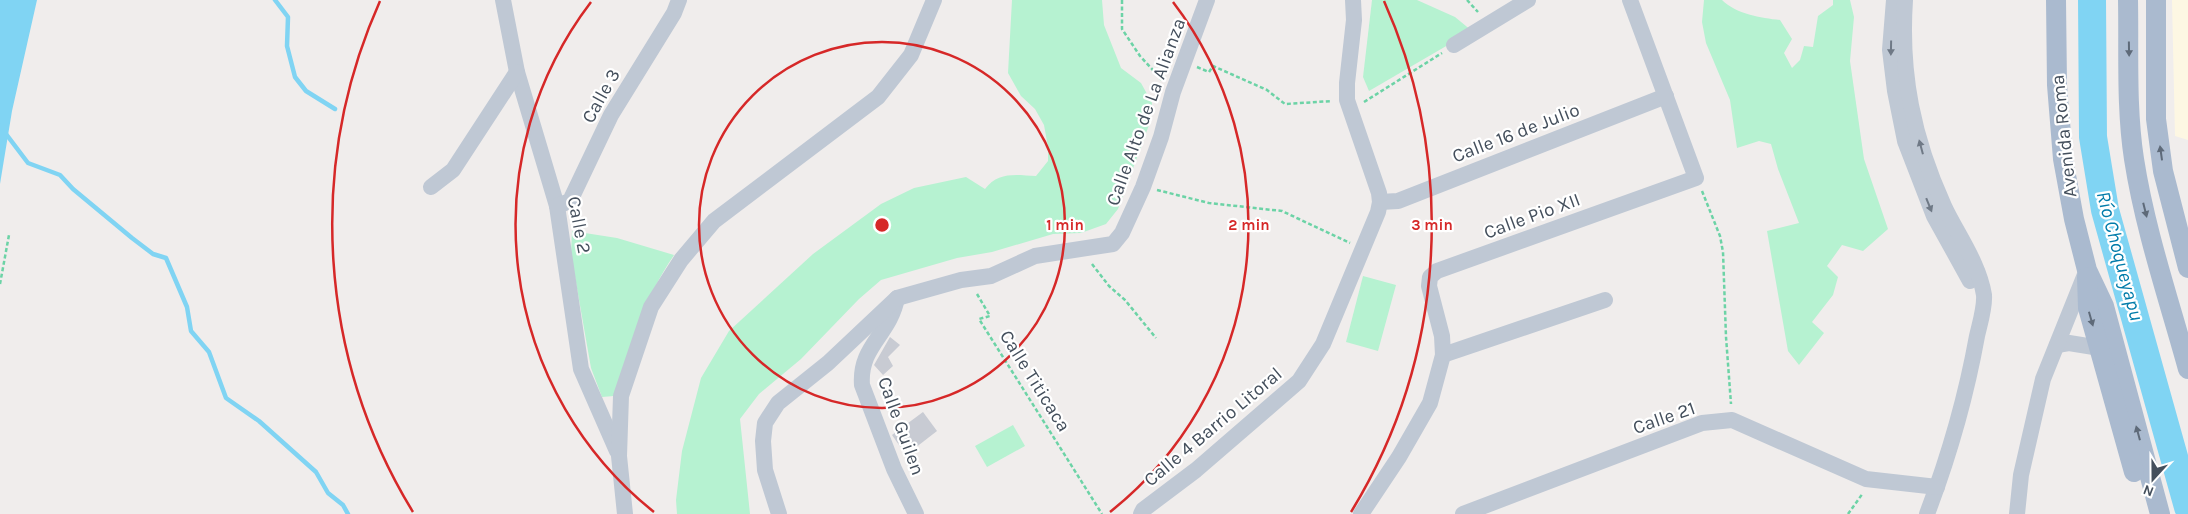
<svg xmlns="http://www.w3.org/2000/svg" width="2188" height="514" viewBox="0 0 2188 514" font-family="Karla,sans-serif">
  <rect width="100%" height="100%" fill="#f0edec"/>
  <path fill="#fdf7e3" d="M2172 0H2188V140L2175 136Z"/>
  <g fill="#b6f2d1">
    <path d="M1012 0H1102L1104 25 1121 68 1141 83 1152 103 1149 125 1118 209 1106 224 1081 233 1053 234 992 252 957 258 881 280 859 299 801 359 759 394 740 419 750 514H677L676 500 682 451 701 378 729 331 813 254 881 204 914 188 966 177 985 189C998 171 1017 175 1036 176L1048 161V147L1044 125 1035 109 1021 96 1008 73Z"/>
    <path d="M1372 0H1417L1455 17 1472 31 1369 91 1363 77Z"/>
    <path d="M1704 0H1722C1736 14 1761 18 1780 20L1792 39 1784 53 1792 68 1800 60 1804 46 1813 47 1818 16 1833 5V0H1850L1854 17 1850 61 1864 159 1888 229 1863 251 1842 245 1827 266 1838 277 1833 295 1812 322 1824 333 1799 365 1788 351 1767 231 1799 223 1778 169 1771 144 1759 141 1737 148 1730 100 1706 43 1702 22Z"/>
    <path d="M572 231 617 238 674 255C645 297 629 348 614 396L602 397 591 368 571 254Z"/>
    <path d="M1363 276 1396 285 1378 351 1346 342Z"/>
    <path d="M1013 425 1025 446 987 467 975 446Z"/>
  </g>
  <path fill="#80d4f3" d="M0 0H37L12 111 0 184Z"/>
  <g fill="none" stroke-linecap="round" stroke-linejoin="round">
    <g stroke="#80d4f3" stroke-width="4.5">
      <path d="M275 0 288 17 287 46 295 77 306 91 335 109"/>
      <path d="M0 126 28 163 60 175 73 189 132 238 153 254 166 258 187 307 191 331 209 352 226 398 259 421 316 472 328 493 343 505 348 514"/>
    </g>
    <path stroke="#80d4f3" stroke-width="28" d="M2092 0 2093 137 2105 210 2188 507"/>
  </g>
  <g fill="#c8cbd3">
    <path d="M890 337 900 345 888 357 893 366 883 375 874 365Z"/>
    <path d="M923 412 937 431 906 455 892 435Z"/>
  </g>
  <g fill="none" stroke-linecap="round" stroke-linejoin="round">
    <g stroke="#6cd3a6" stroke-width="2.5" stroke-dasharray="4 2.5" stroke-linecap="butt">
      <path d="M1122 0V29L1140 56 1162 80"/>
      <path d="M1467 0 1478 12"/>
      <path d="M1197 67 1209 72 1213 66 1267 90 1285 104 1332 101"/>
      <path d="M1364 102 1442 53"/>
      <path d="M1157 190 1209 203 1282 211 1350 243"/>
      <path d="M1702 191 1720 236 1723 252 1726 337 1731 404"/>
      <path d="M1092 264 1109 286 1125 300 1156 338"/>
      <path d="M0 284 9 235"/>
      <path d="M977 294 990 316 979 319 1102 514"/>
      <path d="M1848 514 1863 493"/>
    </g>
    <g stroke="#bfc8d4" stroke-width="16">
      <path d="M503 0 517 72 557 206 581 369 617 451"/>
      <path d="M1894 0 1890 50 1895 91 1905 141 1934 216 1970 281"/>
      <path d="M1905 0C1900 74 1913 138 1944 206 1957 234 1979 263 1984 295 1985 307 1980 323 1977 336 1966 397 1949 456 1927 514"/>
      <path d="M1454 45 1528 0"/>
      <path d="M431 187 453 170 517 72"/>
      <path d="M1380 202 1398 201 1666 96"/>
      <path d="M557 206 570 201 611 115 674 13 679 0"/>
      <path d="M897 298C890 335 859 346 862 385L894 469 916 514"/>
      <path d="M2057 345 2069 343 2100 348"/>
      <path d="M1443 355 1605 300"/>
      <path d="M625 514 619 456 621 396 651 307 681 260 714 221 878 97 911 55 934 0"/>
      <path d="M779 514 765 470 763 441 765 423 778 403 828 363 897 298 961 280 991 276 1035 256 1113 244 1122 233 1143 187 1161 137 1173 92 1207 0"/>
      <path d="M1141 514 1143 510 1196 470 1299 381 1323 344 1378 212 1380 202 1379 193 1347 100V83L1354 20 1353 0"/>
      <path d="M1361 514 1399 457 1430 403 1443 355 1442 336 1429 286 1430 277 1437 271 1696 178 1630 0"/>
      <path d="M1463 514 1702 423 1732 420 1866 479 1937 487"/>
      <path d="M2017 514 2021 475 2043 379 2086 272"/>
    </g>
    <g stroke="#aabacf" stroke-width="20">
      <path d="M2056 0 2057 85 2063 159 2074 219 2087 270 2104 306 2160 514"/>
      <path d="M2128 0C2129 53 2126 107 2134 159 2145 230 2169 300 2188 369"/>
      <path d="M2156 0V119L2163 171 2188 268"/>
      <path d="M2087 277 2088 308 2134 472"/>
    </g>
  </g>
  <defs><path id="oneway-solid" d="M-6-.8H1V-3.2L6.5 0L1 3.2V.8H-6Z" transform="scale(1.25)"/></defs>
  <g fill="#6f7986">
    <use href="#oneway-solid" transform="translate(1891 48) rotate(91)"/>
    <use href="#oneway-solid" transform="translate(1921 147) rotate(-105)"/>
    <use href="#oneway-solid" transform="translate(1929 205) rotate(68)"/>
  </g>
  <g fill="#5e6a79">
    <use href="#oneway-solid" transform="translate(2129 49) rotate(89)"/>
    <use href="#oneway-solid" transform="translate(2161 153) rotate(-98)"/>
    <use href="#oneway-solid" transform="translate(2145 210) rotate(76)"/>
    <use href="#oneway-solid" transform="translate(2091 319) rotate(74)"/>
    <use href="#oneway-solid" transform="translate(2138 433) rotate(-105)"/>
  </g>
  <g fill="none" stroke="#d62828" stroke-width="2.5">
    <circle cx="882" cy="225" r="183"/>
    <path d="M654 512A367 367 0 0 1 591 2M1173 2A367 367 0 0 1 1110 512"/>
    <path d="M413 512A550 550 0 0 1 380 1M1384 1A550 550 0 0 1 1351 512"/>
  </g>
  <g text-anchor="middle" dominant-baseline="central" stroke-width="4.5" stroke-linejoin="round" paint-order="stroke">
    <g font-size="19" fill="#444f5c" stroke="#fff">
      <text transform="translate(601 96) rotate(-61)">Calle 3</text>
      <text transform="translate(1146 112) rotate(-70)">Calle Alto de La Alianza</text>
      <text transform="translate(1516 133) rotate(-21)">Calle 16 de Julio</text>
      <text transform="translate(2064 136) rotate(-96)">Avenida Roma</text>
      <text transform="translate(1532 216) rotate(-20)">Calle Pio XII</text>
      <text transform="translate(579 225) rotate(79)">Calle 2</text>
      <text transform="translate(1035 381) rotate(58)">Calle Titicaca</text>
      <text transform="translate(1664 418) rotate(-19)">Calle 21</text>
      <text transform="translate(901 426) rotate(70)">Calle Guilen</text>
      <text transform="translate(1213 427) rotate(-40)">Calle 4 Barrio Litoral</text>
    </g>
    <g font-size="20" font-style="italic" fill="#027caa" stroke="#fff">
      <text transform="translate(2120 256) rotate(75)">Río Choqueyapu</text>
    </g>
  </g>
  <circle cx="882" cy="225" r="8" fill="#d62828" stroke="#fff" stroke-width="2.5"/>
  <g font-size="15" text-anchor="middle" font-weight="bold" fill="#d62828" stroke="#fff" stroke-width="4.5" stroke-linejoin="round" paint-order="stroke">
    <text x="1065" y="230">1 min</text>
    <text x="1249" y="230">2 min</text>
    <text x="1432" y="230">3 min</text>
  </g>
  <g transform="translate(2153 479) rotate(201)" stroke="#ffffff" stroke-width="4" paint-order="stroke">
  <path d="M0-4L9 19L0 12L-9 19Z" fill="#444f5c"/>
  <text y="-8" font-size="14" font-weight="bold" text-anchor="middle" fill="#444f5c">N</text>
  </g>
</svg>
